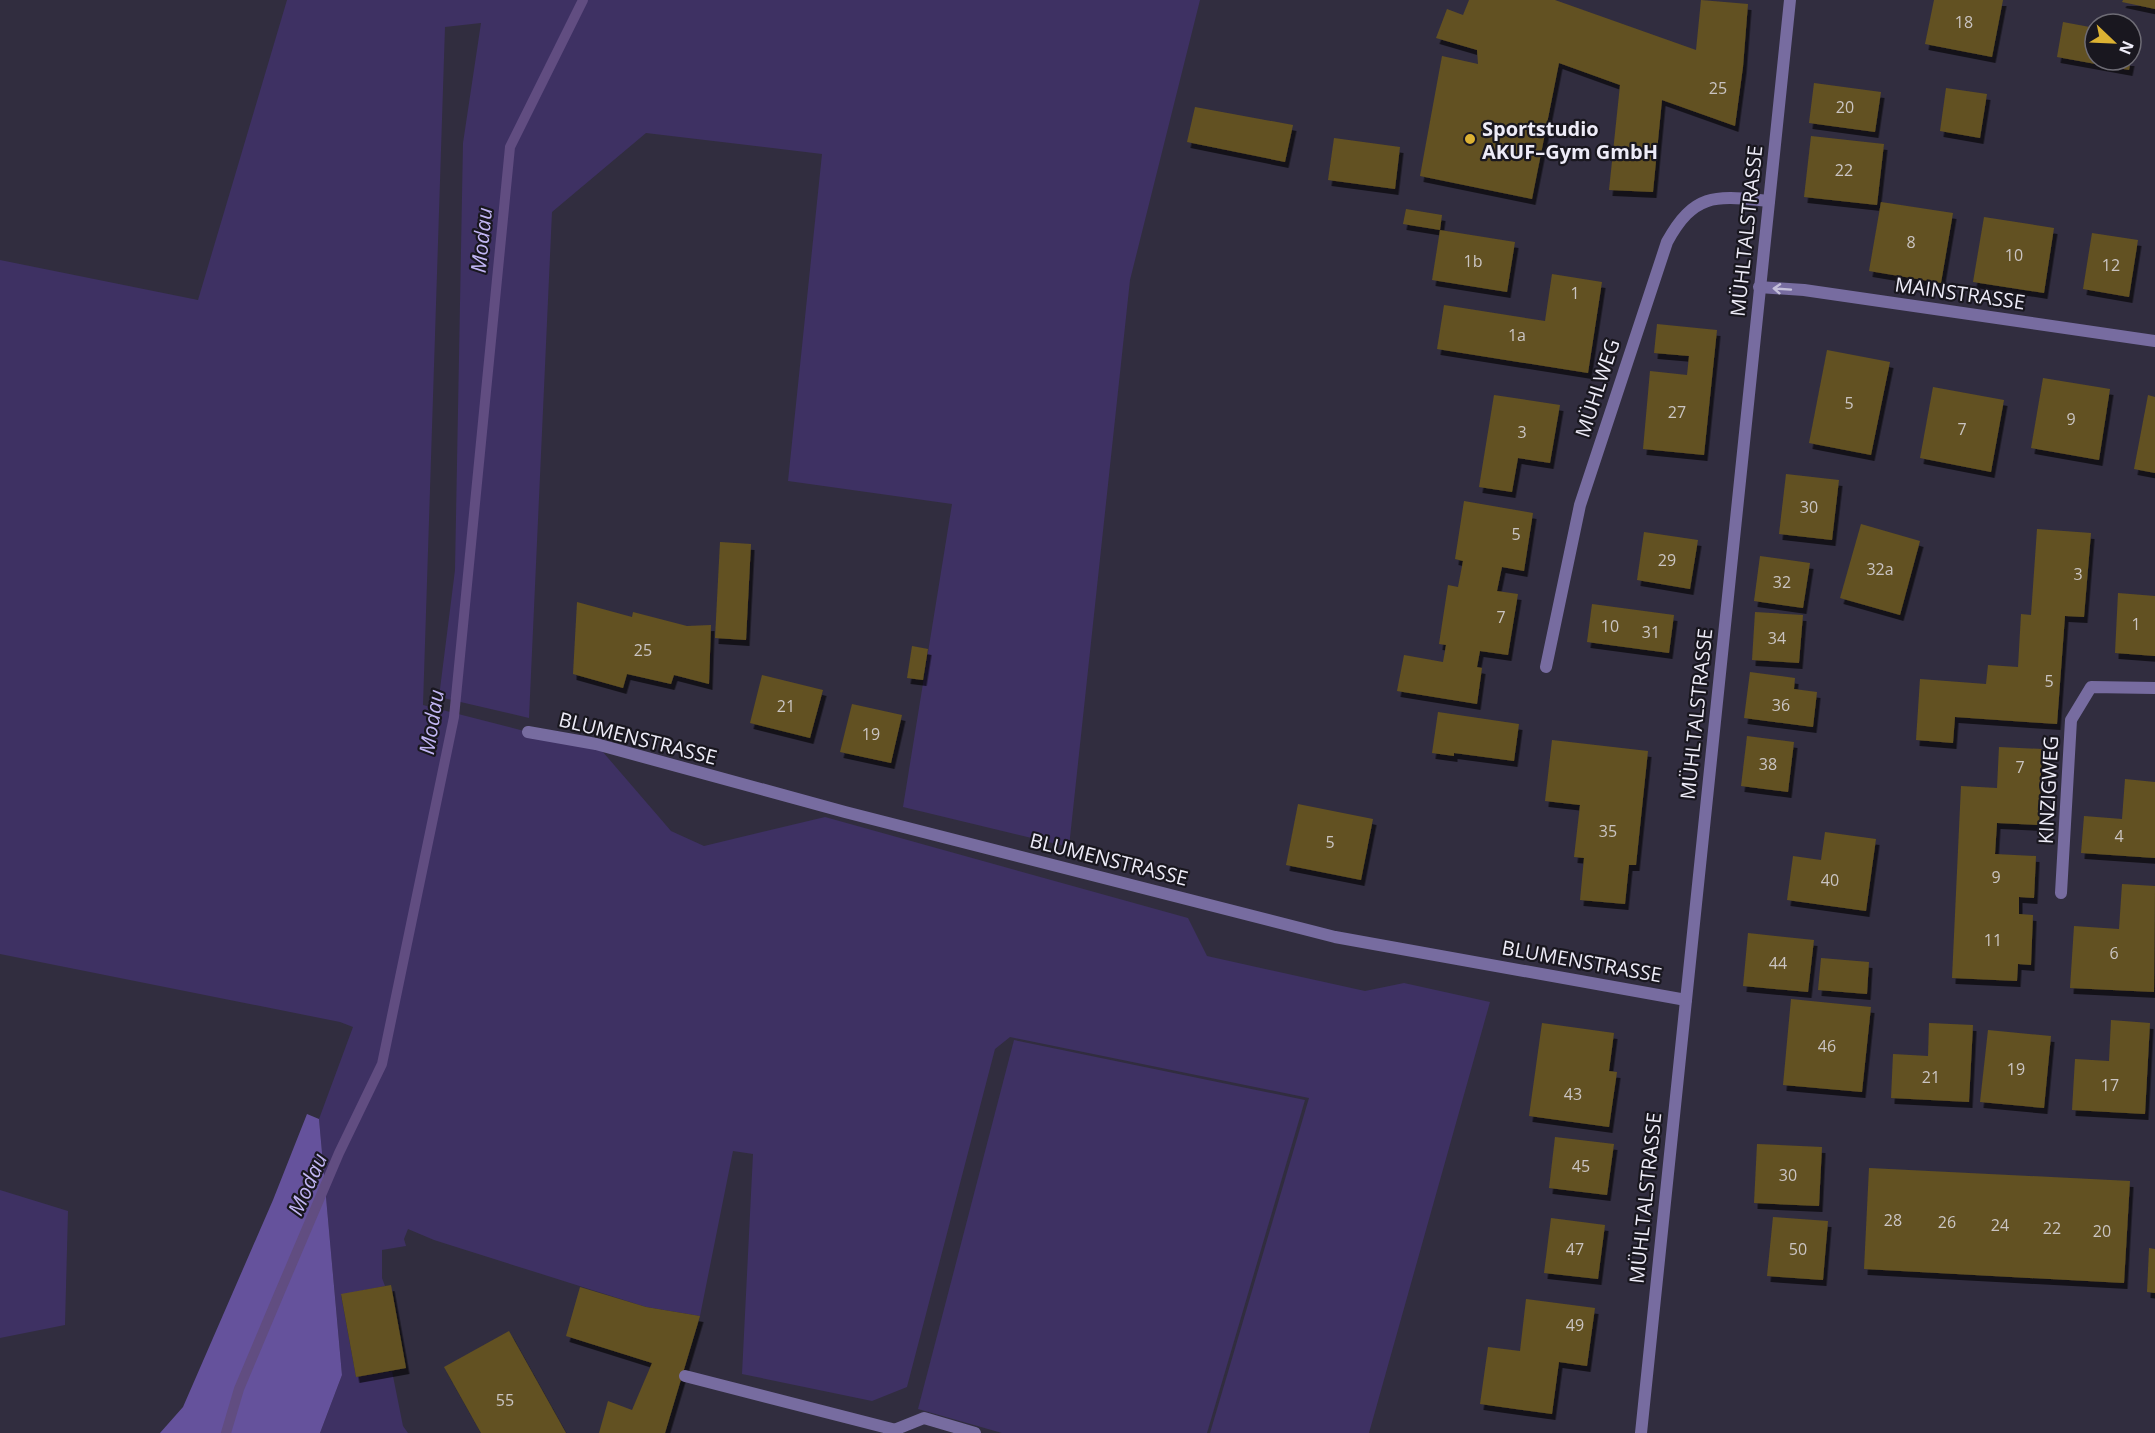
<svg xmlns="http://www.w3.org/2000/svg" width="2155" height="1433" viewBox="0 0 2155 1433" font-family="'Open Sans',sans-serif">
  <defs>
    <filter id="shadow"><feDropShadow dx="3.5" dy="6" stdDeviation="0" flood-color="#0009"/></filter>
  </defs>
  <rect width="100%" height="100%" fill="#312d3f"/>
  <g fill="#3e3163">
    <path d="M287 0H1200L1130 280 1069 847 903 807 952 504 788 481 822 154 646 133 552 212 529 718 439 697 455 570 463 143 481 23 445 27 423 705 528 732 596 744 671 831 704 846 825 817 1188 918 1207 956 1365 991 1404 983 1490 1002 1369 1433H1210L1309 1098 1010 1037 995 1049 907 1387 872 1401 742 1374 753 1154 733 1151 700 1316 646 1307 434 1240 408 1229 404 1239 406 1246 382 1250V1278L385 1286 341 1295 356 1377 392 1371 403 1426 408 1433H320L342 1375 319 1119 353 1027 340 1022 0 954V260L198 300Z"/>
    <path d="M1014 1040 1305 1100 1207 1433H1002L918 1409Z"/>
    <path d="M0 1190 68 1211 65 1325 0 1338Z"/>
  </g>
  <path fill="#65529c" d="M307 1114 319 1119 342 1375 320 1433H160L183 1407 273 1200Z"/>
  <g fill="none" stroke-linecap="round" stroke-linejoin="round">
    <path stroke="#614d81" stroke-width="10" d="M226 1433 239 1389 279 1294 339 1153 382 1064 454 717 510 147 583 0"/>
  </g>
  <g fill="#625121" filter="url(#shadow)">
    <path d="M1469 0H1555L1696 50 1701 0 1748 4 1743 67 1735 126 1662 100 1653 192 1609 190 1620 85 1559 63 1532 199 1420 176 1442 56 1478 64 1477 50 1436 38 1447 9 1463 15Z"/>
    <path d="M1934 0H2003L1992 57 1925 44Z"/>
    <path d="M2123 0H2155V9L2122 2Z"/>
    <path d="M2063 22 2095 28V60H2131L2129 70 2057 57Z"/>
    <path d="M1814 83 1881 92 1875 132 1809 123Z"/>
    <path d="M1946 88 1987 94 1980 138 1940 131Z"/>
    <path d="M1195 107 1293 125 1285 162 1187 142Z"/>
    <path d="M1811 136 1884 144 1877 205 1804 197Z"/>
    <path d="M1334 138 1400 147 1395 189 1328 180Z"/>
    <path d="M1881 202 1953 213 1941 283 1869 271Z"/>
    <path d="M1406 209 1442 215 1440 230 1403 224Z"/>
    <path d="M1984 217 2054 228 2044 293 1973 282Z"/>
    <path d="M1440 230 1515 242 1507 292 1432 280Z"/>
    <path d="M2092 233 2138 240 2129 297 2083 289Z"/>
    <path d="M1552 274 1602 282 1588 373 1437 349 1444 305 1545 321Z"/>
    <path d="M1657 324 1717 330 1704 455 1643 449 1650 371 1687 375 1689 356 1654 353Z"/>
    <path d="M1827 350 1890 362 1871 455 1809 443Z"/>
    <path d="M2043 378 2110 389 2099 460 2031 448Z"/>
    <path d="M1933 387 2004 400 1991 472 1920 458Z"/>
    <path d="M1494 395 1560 405 1550 463 1518 458 1512 492 1479 487Z"/>
    <path d="M2148 395 2155 397V473L2134 469Z"/>
    <path d="M1786 474 1839 480 1832 540 1779 534Z"/>
    <path d="M1464 501 1533 513 1524 571 1502 567 1497 591 1518 594 1508 655 1480 651 1477 667 1482 668 1477 704 1397 691 1404 655 1443 662 1446 645 1439 644 1448 585 1458 587 1463 561 1455 559Z"/>
    <path d="M1861 524 1920 541 1900 615 1840 598Z"/>
    <path d="M2037 529 2091 533 2084 617 2065 616 2057 724 1955 717 1953 743 1916 740 1920 679 1986 684 1988 665 2018 667 2021 614 2031 615Z"/>
    <path d="M1644 532 1698 540 1690 589 1637 580Z"/>
    <path d="M720 542 751 544 746 640 715 638Z"/>
    <path d="M1760 556 1810 563 1803 608 1754 601Z"/>
    <path d="M2118 593 2155 596V656L2115 653Z"/>
    <path d="M577 602 632 617 633 612 687 626 711 625 709 684 674 675 671 684 627 674 623 688 573 674Z"/>
    <path d="M1592 604 1674 615 1669 653 1587 642Z"/>
    <path d="M1755 612 1803 615 1799 663 1752 660Z"/>
    <path d="M912 646 928 649 923 680 907 678Z"/>
    <path d="M1750 672 1795 678 1794 689 1817 692 1813 727 1744 718Z"/>
    <path d="M762 675 823 690 810 738 750 723Z"/>
    <path d="M852 704 902 715 891 763 840 752Z"/>
    <path d="M1438 712 1519 724 1514 761 1454 753V756L1432 753Z"/>
    <path d="M1747 736 1794 742 1788 792 1741 786Z"/>
    <path d="M1552 740 1648 751 1636 865H1629L1625 904 1580 900 1584 858 1574 857 1580 805 1545 801Z"/>
    <path d="M1999 747 2042 749 2039 825 1997 823 1995 854 2036 856 2034 898 2019 897V914L2033 915 2031 965 2018 964 2017 981 1952 978 1961 786 1997 788Z"/>
    <path d="M2125 779 2155 782V858L2081 853 2084 816 2122 819Z"/>
    <path d="M1298 804 1373 819 1361 880 1286 865Z"/>
    <path d="M1825 832 1876 839 1866 911 1787 900 1793 856 1821 860Z"/>
    <path d="M2122 884 2155 886 2154 992 2070 988 2074 926 2119 929Z"/>
    <path d="M1748 933 1814 940 1808 992 1743 986Z"/>
    <path d="M1821 958 1869 962 1867 994 1818 990Z"/>
    <path d="M1791 999 1871 1007 1862 1092 1783 1085Z"/>
    <path d="M2111 1020 2150 1023 2145 1114 2072 1110 2075 1059 2109 1061Z"/>
    <path d="M1542 1023 1614 1033 1609 1071 1617 1072 1609 1127 1529 1116Z"/>
    <path d="M1929 1023 1973 1025 1969 1102 1891 1098 1893 1054 1928 1056Z"/>
    <path d="M1988 1030 2051 1036 2044 1108 1980 1102Z"/>
    <path d="M1555 1137 1614 1144 1607 1195 1549 1188Z"/>
    <path d="M1757 1144 1822 1147 1819 1206 1754 1203Z"/>
    <path d="M1869 1168 2130 1181 2124 1283 1864 1269Z"/>
    <path d="M1773 1217 1828 1221 1823 1280 1767 1276Z"/>
    <path d="M1551 1218 1605 1225 1598 1279 1544 1273Z"/>
    <path d="M2149 1248 2155 1249V1293L2147 1292Z"/>
    <path d="M391 1285 406 1368 356 1377 341 1294Z"/>
    <path d="M580 1287 646 1307 700 1316 665 1433H599L608 1401 632 1410 652 1363 566 1336Z"/>
    <path d="M1526 1299 1595 1308 1587 1366 1559 1362 1552 1414 1480 1404 1488 1347 1520 1351Z"/>
    <path d="M509 1331 566 1433H481L444 1367Z"/>
  </g>
  <g fill="none" stroke-linecap="round" stroke-linejoin="round">
    <g stroke="#776ca0" stroke-width="12">
      <path d="M685 1376 896 1430"/>
      <path d="M889 1432 924 1418 975 1433"/>
    </g>
    <g stroke="#776ca0" stroke-width="12">
      <path d="M1759 287 1804 290 2155 341"/>
      <path d="M1546 667 1580 505 1667 242C1695 191 1717 196 1769 201"/>
      <path d="M528 732 596 744 845 812 1335 937 1686 1000"/>
      <path d="M2061 893 2071 720 2091 687 2155 688"/>
    </g>
    <path stroke="#776ca0" stroke-width="12" d="M1641 1433 1790 0"/>
  </g>
  <defs><path id="oneway-shaft" d="M-6 0H5M1.5-3L5.5 0L1.5 3" fill="none" stroke-width="1.6" stroke-linecap="round" stroke-linejoin="round" transform="scale(1.5)"/></defs>
  <use stroke="#c4bfd9" href="#oneway-shaft" transform="translate(1782 289) rotate(-176)"/>
  <circle fill="#dcb233" stroke="#19171f" stroke-width="2" cx="1470" cy="139" r="6"/>
  <g text-anchor="middle" dominant-baseline="central" stroke-width="4.5" stroke-linejoin="round" paint-order="stroke">
    <g font-size="16" fill="#cac4c2">
      <text x="1964" y="22">18</text>
      <text x="1718" y="88">25</text>
      <text x="1845" y="107">20</text>
      <text x="1844" y="170">22</text>
      <text x="1911" y="242">8</text>
      <text x="2014" y="255">10</text>
      <text x="1473" y="261">1b</text>
      <text x="2111" y="265">12</text>
      <text x="1575" y="293">1</text>
      <text x="1517" y="335">1a</text>
      <text x="1849" y="403">5</text>
      <text x="1677" y="412">27</text>
      <text x="2071" y="419">9</text>
      <text x="1962" y="429">7</text>
      <text x="1522" y="432">3</text>
      <text x="1809" y="507">30</text>
      <text x="1516" y="534">5</text>
      <text x="1667" y="560">29</text>
      <text x="1880" y="569">32a</text>
      <text x="2078" y="574">3</text>
      <text x="1782" y="582">32</text>
      <text x="1501" y="617">7</text>
      <text x="2136" y="624">1</text>
      <text x="1610" y="626">10</text>
      <text x="1651" y="632">31</text>
      <text x="1777" y="638">34</text>
      <text x="643" y="650">25</text>
      <text x="2049" y="681">5</text>
      <text x="1781" y="705">36</text>
      <text x="786" y="706">21</text>
      <text x="871" y="734">19</text>
      <text x="1768" y="764">38</text>
      <text x="2020" y="767">7</text>
      <text x="1608" y="831">35</text>
      <text x="2119" y="836">4</text>
      <text x="1330" y="842">5</text>
      <text x="1996" y="877">9</text>
      <text x="1830" y="880">40</text>
      <text x="1993" y="940">11</text>
      <text x="2114" y="953">6</text>
      <text x="1778" y="963">44</text>
      <text x="1827" y="1046">46</text>
      <text x="2016" y="1069">19</text>
      <text x="1931" y="1077">21</text>
      <text x="2110" y="1085">17</text>
      <text x="1573" y="1094">43</text>
      <text x="1581" y="1166">45</text>
      <text x="1788" y="1175">30</text>
      <text x="1893" y="1220">28</text>
      <text x="1947" y="1222">26</text>
      <text x="2000" y="1225">24</text>
      <text x="2052" y="1228">22</text>
      <text x="2102" y="1231">20</text>
      <text x="1575" y="1249">47</text>
      <text x="1798" y="1249">50</text>
      <text x="1575" y="1325">49</text>
      <text x="505" y="1400">55</text>
    </g>
    <g font-size="20" font-weight="bold" fill="#edebf7" stroke="#19171f" text-anchor="start">
      <text x="1482" y="128">Sportstudio<tspan x="1482" dy="23">AKUF–Gym GmbH</tspan></text>
    </g>
    <g font-size="20" fill="#edebf7" stroke="#19171f">
      <text transform="translate(1746 231) rotate(-84)">MÜHLTALSTRASSE</text>
      <text transform="translate(1960 293) rotate(8)">MAINSTRASSE</text>
      <text transform="translate(1597 388) rotate(-72)">MÜHLWEG</text>
      <text transform="translate(1696 714) rotate(-84)">MÜHLTALSTRASSE</text>
      <text transform="translate(638 738) rotate(14)">BLUMENSTRASSE</text>
      <text transform="translate(2048 790) rotate(-87)">KINZIGWEG</text>
      <text transform="translate(1109 859) rotate(14)">BLUMENSTRASSE</text>
      <text transform="translate(1582 961) rotate(10)">BLUMENSTRASSE</text>
      <text transform="translate(1645 1198) rotate(-84)">MÜHLTALSTRASSE</text>
    </g>
    <g font-size="21" font-style="italic" fill="#c2b6f4" stroke="#19171f">
      <text transform="translate(481 240) rotate(-84)">Modau</text>
      <text transform="translate(431 722) rotate(-81)">Modau</text>
      <text transform="translate(307 1184) rotate(-66)">Modau</text>
    </g>
  </g>
  <g transform="translate(2113 42) rotate(113)"><circle r="28" fill="#19171f" stroke="#6e6c75" stroke-width="1.5"/>
  <path d="M0-4.5L10 22L0 15L-10 22Z" fill="#dcb233"/>
  <text y="-9" font-size="16" font-weight="bold" text-anchor="middle" fill="#edebf7">N</text>
  </g>
</svg>
